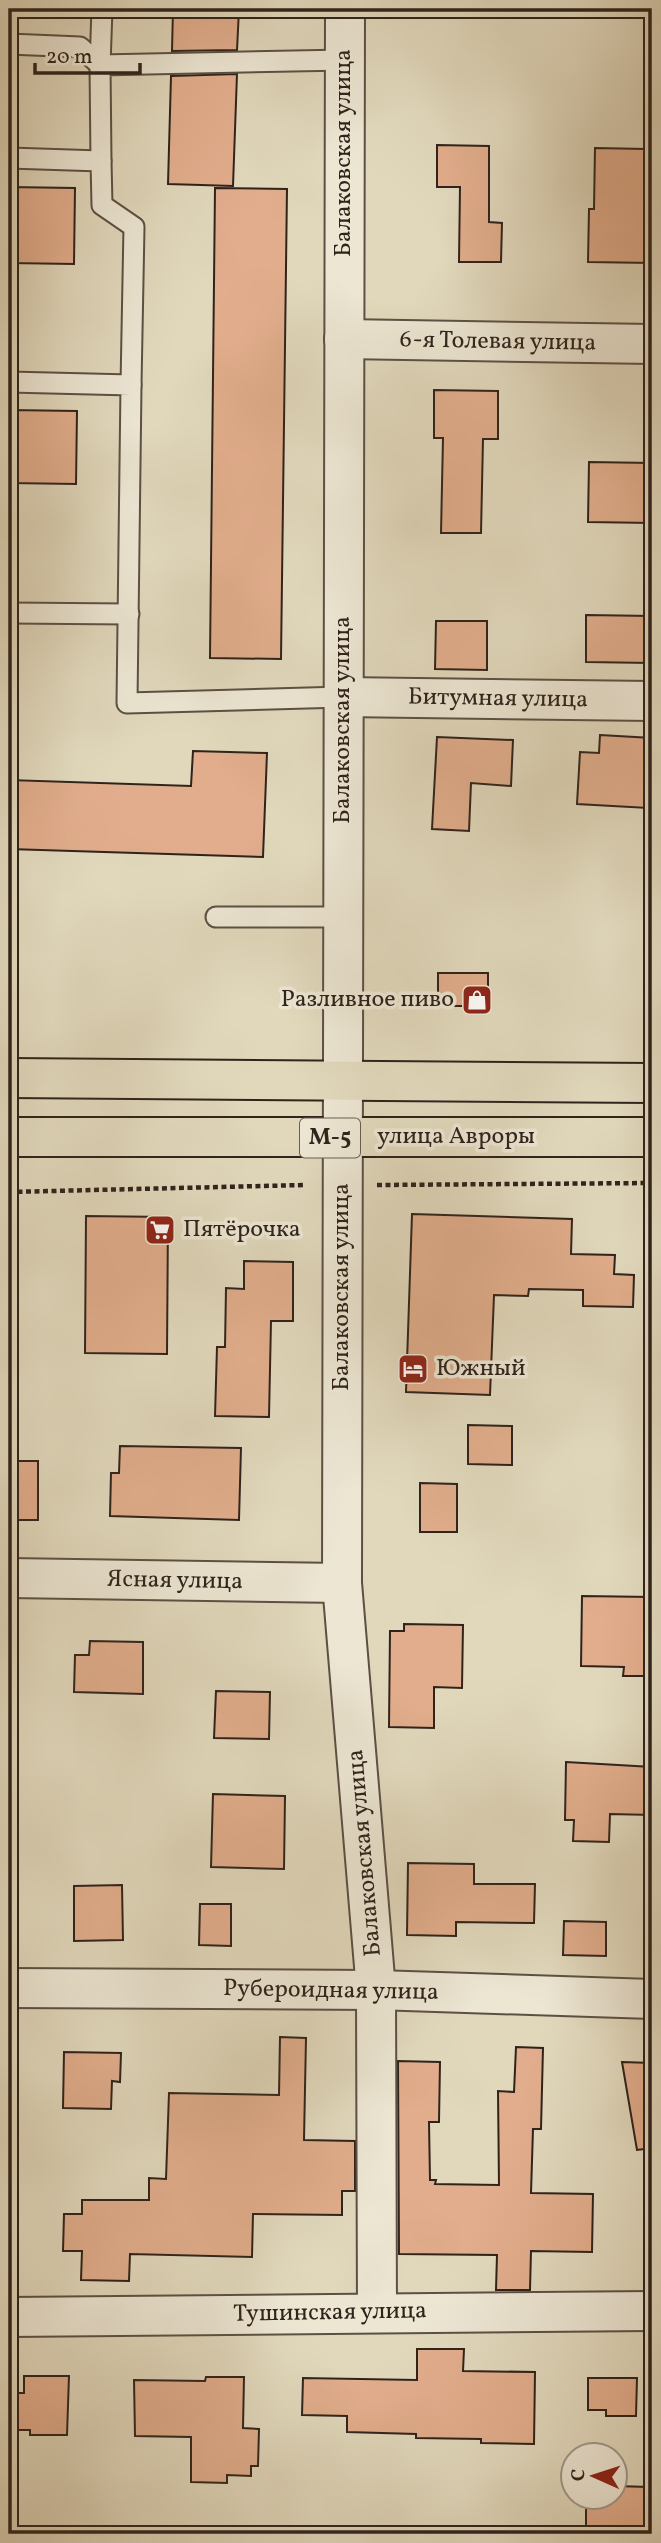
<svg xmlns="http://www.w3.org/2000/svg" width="661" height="2543" viewBox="0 0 661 2543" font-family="Vollkorn,serif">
  <rect width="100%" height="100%" fill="#e1d8bc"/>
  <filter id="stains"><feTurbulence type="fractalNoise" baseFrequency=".00286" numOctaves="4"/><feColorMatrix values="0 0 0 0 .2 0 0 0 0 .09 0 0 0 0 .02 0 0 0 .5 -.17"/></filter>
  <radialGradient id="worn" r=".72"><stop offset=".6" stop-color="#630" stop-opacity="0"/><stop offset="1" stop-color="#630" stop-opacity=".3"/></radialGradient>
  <g fill="#e1ad8c" stroke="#2f231c" stroke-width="2">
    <path d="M173 9H239L237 50 172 51Z"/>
    <path d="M237 74 233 186 168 184 171 76Z"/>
    <path d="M437 145 489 146V222L502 223 501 262H459L460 187H437Z"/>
    <path d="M595 148 646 149 645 210H652V263L588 262 589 209H594Z"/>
    <path d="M9 187 75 188 74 264 9 263Z"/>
    <path d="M215 188 287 189 281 659 210 658Z"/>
    <path d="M434 390 498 391V439H483L481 533H441L443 438H434Z"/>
    <path d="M9 410 77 411 76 484 9 483Z"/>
    <path d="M589 462 652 463V523L588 522Z"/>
    <path d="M586 615 652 616 651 663 586 662Z"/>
    <path d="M436 621H487V670L435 669Z"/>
    <path d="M600 735 652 738 648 808 577 804 580 752 599 753Z"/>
    <path d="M437 737 513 740 511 786 471 783 469 831 432 829Z"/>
    <path d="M193 751 267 753 263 857 9 849V780L191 786Z"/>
    <rect x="438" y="973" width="50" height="33"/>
    <path d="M412 1214 572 1219 571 1254 615 1255 614 1274 634 1275 633 1307 583 1306V1290L529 1289 528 1296 494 1295 490 1395 406 1392Z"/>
    <path d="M86 1216 168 1217 167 1354 85 1353Z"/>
    <path d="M244 1261 293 1262V1321H271L269 1417 215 1416 217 1347H225L226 1288 244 1289Z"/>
    <path d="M468 1425 512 1426V1465L468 1464Z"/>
    <path d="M120 1446 241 1448 239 1520 110 1516 111 1473H119Z"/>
    <rect x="9" y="1461" width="29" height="59"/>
    <path d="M420 1483 457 1484V1532H420Z"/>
    <path d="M582 1596 652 1597V1676H623L624 1667 581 1666Z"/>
    <path d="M404 1624 463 1625 462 1688 434 1687V1728L389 1727 390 1631H404Z"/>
    <path d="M90 1641 143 1642V1694L74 1692 75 1655H89Z"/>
    <path d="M216 1691 270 1692 269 1739 214 1738Z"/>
    <path d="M566 1762 652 1767V1815L610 1814 609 1842 573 1841 574 1820H565Z"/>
    <path d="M213 1794 285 1796 284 1869 211 1867Z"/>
    <path d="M408 1863 474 1864V1884H535L534 1923 456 1922V1936L407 1935Z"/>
    <path d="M122 1885 123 1940 74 1941V1886Z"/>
    <path d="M200 1904H231V1946L199 1945Z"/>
    <path d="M564 1921 606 1922V1956L563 1955Z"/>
    <path d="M280 2037 306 2038 304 2140 355 2141V2191H342V2215L253 2214 252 2257 130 2254 129 2281 81 2280 82 2251H63L64 2214H82V2200H149V2178L166 2179 169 2093 279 2095Z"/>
    <path d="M516 2047 543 2048 541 2129H533L531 2193 593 2194 592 2252 531 2251 530 2290H496L497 2255 399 2254 398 2061 440 2062 439 2122H429L430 2180H436L435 2184 499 2185 498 2091 514 2092Z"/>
    <path d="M64 2052 121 2053 120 2082 112 2081 111 2109 63 2108Z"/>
    <path d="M622 2062 652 2063V2148L637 2150Z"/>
    <path d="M417 2349H464L463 2371 535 2372 534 2444 481 2443V2439L416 2438V2434L347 2432V2416L302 2415 303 2378 417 2380Z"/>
    <path d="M24 2376H69L67 2435H30V2430H13L14 2393H24Z"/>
    <path d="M206 2377H244L243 2428 259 2429 258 2466H251V2476L227 2475V2483L191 2482V2437L135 2436 134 2380 205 2381Z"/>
    <path d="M588 2378H637L636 2416H606V2410H588Z"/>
    <path d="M615 2486 649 2487 648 2534H586V2497H615Z"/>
  </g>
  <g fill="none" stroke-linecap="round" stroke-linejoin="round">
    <g stroke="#5c5044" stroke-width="23">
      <g id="lane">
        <path d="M9 44 80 47 100 65"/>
        <path d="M100 65 102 9"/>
        <path d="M9 158 101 161 102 205 134 227 131 385"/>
        <path d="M101 161 100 65 345 60"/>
        <path d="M9 382 131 385 127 703 343 697"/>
        <path d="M9 613 129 614"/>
        <path d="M216 917H342"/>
      </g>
    </g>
    <g stroke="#5c5044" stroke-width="42">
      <g id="street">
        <path d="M345 9 342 1583 376 1990 377 2312"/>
        <path d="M344 339 652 344"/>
        <path d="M343 697 652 701"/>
        <path d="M9 1578 342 1583"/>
        <path d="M9 1988 376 1990 652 1999"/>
        <path d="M9 2317 652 2311"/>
      </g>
    </g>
    <g stroke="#2f231c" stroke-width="42">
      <g id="primary">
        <path d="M9 1078 652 1083"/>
        <path d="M9 1137H652"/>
      </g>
    </g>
    <g stroke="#2f231c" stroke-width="4.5" stroke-dasharray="5 3.5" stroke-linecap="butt">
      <path d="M377 1185 652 1183"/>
      <path d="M9 1192 305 1185"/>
    </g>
    <use href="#lane" stroke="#ece6d3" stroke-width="19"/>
    <use href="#street" stroke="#ece6d3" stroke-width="38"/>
    <use href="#primary" stroke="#e1d8bc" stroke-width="38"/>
  </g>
  <defs>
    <g id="shop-square" transform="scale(1.575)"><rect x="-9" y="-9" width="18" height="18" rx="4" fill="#8f2418" stroke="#ece6d3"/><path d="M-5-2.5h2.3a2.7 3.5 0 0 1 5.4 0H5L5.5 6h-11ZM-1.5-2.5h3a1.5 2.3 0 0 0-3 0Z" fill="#fff"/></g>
    <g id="supermarket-square" transform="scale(1.575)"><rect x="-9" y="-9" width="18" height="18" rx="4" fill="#8f2418" stroke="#ece6d3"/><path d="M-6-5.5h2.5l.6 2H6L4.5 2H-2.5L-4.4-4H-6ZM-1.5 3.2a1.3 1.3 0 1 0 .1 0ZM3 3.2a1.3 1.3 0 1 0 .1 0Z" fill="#fff"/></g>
    <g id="hotel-square" transform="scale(1.575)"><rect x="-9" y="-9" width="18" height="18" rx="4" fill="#8f2418" stroke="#ece6d3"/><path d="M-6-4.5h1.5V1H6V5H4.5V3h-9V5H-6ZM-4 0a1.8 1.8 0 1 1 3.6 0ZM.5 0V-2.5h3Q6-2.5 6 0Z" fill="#fff"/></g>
  </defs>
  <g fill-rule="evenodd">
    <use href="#shop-square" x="477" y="1000"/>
    <use href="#supermarket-square" x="160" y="1230"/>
    <use href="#hotel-square" x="413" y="1369"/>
  </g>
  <g text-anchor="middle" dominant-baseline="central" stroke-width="7" stroke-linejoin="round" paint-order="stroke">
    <rect fill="#ece6d3" stroke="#685e53" stroke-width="2" x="300" y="1118.5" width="60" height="39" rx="5"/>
    <g font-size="23" font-weight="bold" fill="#2f231c">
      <text x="330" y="1138">М-5</text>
    </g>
    <g font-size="24" fill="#2f231c" stroke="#ece6d3">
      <text transform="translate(344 153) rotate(-90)">Балаковская улица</text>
      <text transform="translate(498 342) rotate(1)">6-я Толевая улица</text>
      <text transform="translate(498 699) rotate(1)">Битумная улица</text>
      <text transform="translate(343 720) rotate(-90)">Балаковская улица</text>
      <text x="456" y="1137">улица Авроры</text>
      <text transform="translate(342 1287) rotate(-90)">Балаковская улица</text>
      <text transform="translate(175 1581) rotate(1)">Ясная улица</text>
      <text transform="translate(365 1853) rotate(-95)">Балаковская улица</text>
      <text transform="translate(331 1991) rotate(1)">Рубероидная улица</text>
      <text transform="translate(330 2313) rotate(-1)">Тушинская улица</text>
    </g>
    <g font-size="24" fill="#2f231c" stroke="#ece6d3" text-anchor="start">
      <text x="454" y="1000" text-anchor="end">Разливное пиво</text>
      <text x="183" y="1230">Пятёрочка</text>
      <text x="436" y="1369">Южный</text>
    </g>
  </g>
  <rect width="661" height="2543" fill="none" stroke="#e1d8bc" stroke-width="35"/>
  <rect x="10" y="10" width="640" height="2522" fill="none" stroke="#2f231c" stroke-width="3.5"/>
  <rect x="18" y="18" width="626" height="2508" fill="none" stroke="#2f231c" stroke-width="2"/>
  <g transform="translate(594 2476) rotate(273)"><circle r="33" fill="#ece6d3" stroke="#a0988a" stroke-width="2"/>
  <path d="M0-5L12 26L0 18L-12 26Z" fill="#8f2418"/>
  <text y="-10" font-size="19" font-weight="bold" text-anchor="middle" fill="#2f231c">С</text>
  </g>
  <path d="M35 63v10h105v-10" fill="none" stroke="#2f231c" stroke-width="3.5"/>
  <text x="46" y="63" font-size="21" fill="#2f231c" stroke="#ece6d3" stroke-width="5" paint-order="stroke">20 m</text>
  <rect width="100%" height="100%" filter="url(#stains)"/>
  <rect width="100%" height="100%" fill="url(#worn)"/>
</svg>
